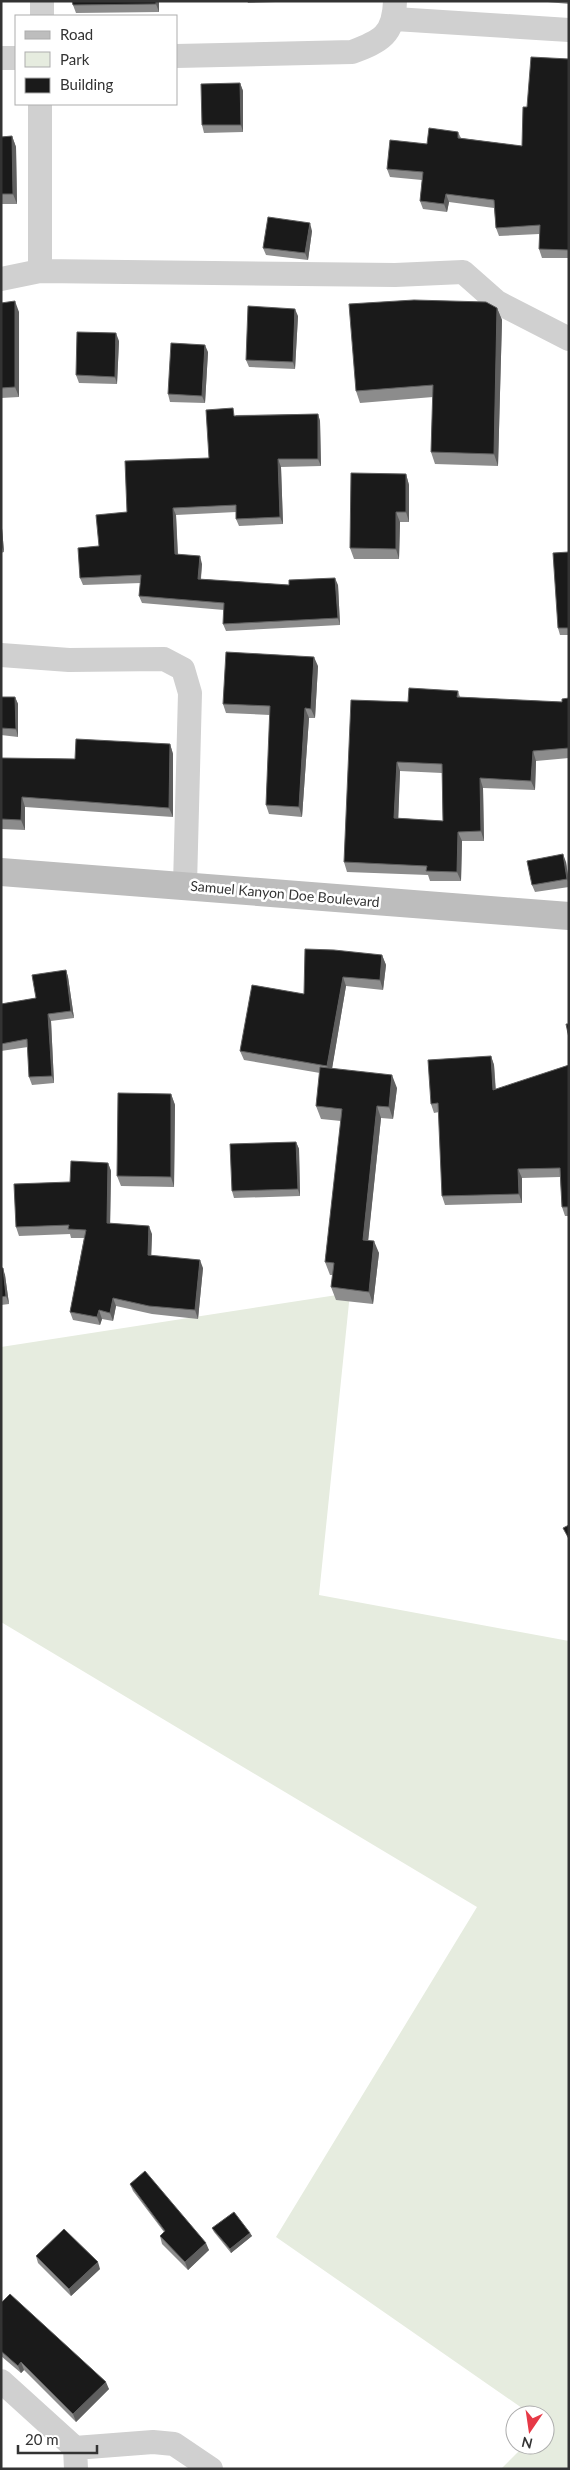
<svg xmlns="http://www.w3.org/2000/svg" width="570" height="2470" font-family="Lato,sans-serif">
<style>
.green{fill:#e6ecdf}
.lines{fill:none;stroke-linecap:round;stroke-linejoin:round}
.street{stroke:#d0d0d0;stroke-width:24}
.secondary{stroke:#bdbdbd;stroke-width:28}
.wall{fill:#8c8c8c;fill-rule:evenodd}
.shaded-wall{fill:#5f5f5f}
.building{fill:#1a1a1a;stroke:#5f5f5f;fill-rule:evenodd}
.labels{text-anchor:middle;stroke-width:5;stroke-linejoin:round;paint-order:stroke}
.street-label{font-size:14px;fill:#333;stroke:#fff}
</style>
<rect width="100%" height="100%" fill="#fff"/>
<path class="green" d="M 350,1293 L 319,1595 L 569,1641 L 569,2469 L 501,2469 L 525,2445 L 545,2445 L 545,2415 L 532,2415 L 276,2237 L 477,1907 L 1,1622 L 1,1347 Z"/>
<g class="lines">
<path class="street" d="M 42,16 L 42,1
M 395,19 L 569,30
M 176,56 L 352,52 C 381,41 394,35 395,1
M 1,58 L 16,58
M 40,104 L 40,271
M 1,279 L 40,271 L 395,275 L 463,272 L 497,302 L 569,339
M 1,655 L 69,660 L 164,659 L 183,669 L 190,693 L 185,885
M 1,2381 L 75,2448 L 76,2469
M 75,2448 L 153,2442 L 174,2444 L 211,2469"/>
<path class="secondary" d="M 1,872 L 569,916"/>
</g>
<path class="wall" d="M 159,1 L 159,12 L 76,13 L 73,5 Z
M 247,1 L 304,1 L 248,3 Z
M 537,1 L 569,1 L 569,4 Z
M 569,59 L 569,258 L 542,258 L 539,249 L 539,234 L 499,236 L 496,228 L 494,208 L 449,202 L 447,212 L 423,209 L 420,201 L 422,180 L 390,177 L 387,169 L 427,144 L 458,132 L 461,138 L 522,146 L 527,107 Z
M 240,83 L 243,91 L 243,132 L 204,133 L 202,125 Z
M 12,136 L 16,147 L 17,204 L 1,204 L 1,137 Z
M 312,231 L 308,260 L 266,255 L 263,248 Z
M 1,303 L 19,312 L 19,397 L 1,398 Z
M 497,308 L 502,320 L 498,466 L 435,464 L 431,452 L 433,397 L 360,403 L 356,391 Z
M 298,316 L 295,369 L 249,367 L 246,360 Z
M 119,341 L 117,384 L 79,383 L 76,375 Z
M 208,352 L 205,403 L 170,402 L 168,394 Z
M 318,414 L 320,421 L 321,466 L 281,467 L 283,524 L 239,526 L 236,519 L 236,512 L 176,515 L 178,554 L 202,564 L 201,579 L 289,585 L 338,585 L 340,625 L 226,631 L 223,624 L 224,610 L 142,603 L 139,596 L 141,583 L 83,585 L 80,578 L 99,546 L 127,512 L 209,458 L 236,415 Z
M 406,474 L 409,485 L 409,522 L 400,522 L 399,559 L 354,559 L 350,548 Z
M 1,516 L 4,552 L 1,553 Z
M 569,552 L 569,635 L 560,635 L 558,628 Z
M 318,666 L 315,718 L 309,718 L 302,817 L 269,814 L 266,805 L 270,715 L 226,713 L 223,704 Z
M 458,691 L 460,697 L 562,702 L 569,698 L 569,758 L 536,761 L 535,790 L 483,788 L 484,841 L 462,841 L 461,881 L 430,881 L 428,875 L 347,872 L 344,862 L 408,702 ZM 400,771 L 442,773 L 443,821 L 398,818 Z
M 1,697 L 15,697 L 18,704 L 18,737 L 1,735 Z
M 170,744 L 173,754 L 173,817 L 25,807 L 25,830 L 1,829 L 1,758 L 75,759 Z
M 566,862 L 569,881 L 569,887 L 535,892 L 532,885 Z
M 382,955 L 386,965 L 383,990 L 346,986 L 332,1068 L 397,1088 L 393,1119 L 381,1118 L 368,1240 L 379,1253 L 373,1304 L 336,1300 L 331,1287 L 333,1275 L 330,1275 L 325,1262 L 341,1121 L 321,1119 L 316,1106 L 320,1073 L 244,1060 L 240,1051 L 304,994 Z
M 66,970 L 68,977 L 74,1018 L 51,1021 L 54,1083 L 32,1085 L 29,1077 L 28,1047 L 1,1051 L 1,1004 L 36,998 Z
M 491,1056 L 494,1065 L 496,1090 L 569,1065 L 569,1216 L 565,1216 L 562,1207 L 560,1177 L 522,1178 L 522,1203 L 445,1205 L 442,1196 L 439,1112 L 434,1113 L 431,1104 Z
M 171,1094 L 175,1105 L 174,1187 L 121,1186 L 117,1176 Z
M 296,1142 L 299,1149 L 300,1196 L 234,1198 L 232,1191 Z
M 108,1163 L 111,1171 L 110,1223 L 152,1234 L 151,1255 L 203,1268 L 198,1319 L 152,1314 L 116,1306 L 113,1321 L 102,1319 L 100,1325 L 73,1320 L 70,1312 L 84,1238 L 71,1238 L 70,1234 L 19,1236 L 16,1227 L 70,1182 Z
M 1,1268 L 5,1275 L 9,1304 L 1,1305 Z
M 130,2184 L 209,2250 L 188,2270 L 162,2244 L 160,2236 L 164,2232 L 133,2191 Z
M 212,2228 L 250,2233 L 252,2236 L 231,2253 L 214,2232 Z
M 36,2256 L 100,2269 L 71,2296 L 38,2263 Z
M 1,2303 L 109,2389 L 76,2422 L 24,2370 L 21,2373 L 1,2356 Z"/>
<path class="shaded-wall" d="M 156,1 L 159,1 L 159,12 L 156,4 Z
M 240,83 L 243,91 L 243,132 L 241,125 Z
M 12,136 L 16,147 L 17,204 L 13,194 Z
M 446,194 L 449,202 L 447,212 L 444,204 Z
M 310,223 L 312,231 L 308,260 L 305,253 Z
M 15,301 L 19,312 L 19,397 L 15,387 Z
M 497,308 L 502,320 L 498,466 L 494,454 Z
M 295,309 L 298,316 L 295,369 L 293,362 Z
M 116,333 L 119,341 L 117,384 L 115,377 Z
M 205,345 L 208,352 L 205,403 L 202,396 Z
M 318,414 L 320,421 L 321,466 L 318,459 Z
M 278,459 L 281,467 L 283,524 L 280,517 Z
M 406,474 L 409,485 L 409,522 L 406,512 Z
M 173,508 L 176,515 L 178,561 L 175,554 Z
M 396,512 L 400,522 L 399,559 L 396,549 Z
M 1,516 L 4,552 L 1,545 Z
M 200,556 L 202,564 L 200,586 L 198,579 Z
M 335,578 L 338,585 L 340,625 L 338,618 Z
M 314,657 L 318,666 L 315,718 L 311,709 Z
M 15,697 L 18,704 L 18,737 L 16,729 Z
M 305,708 L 309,718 L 302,817 L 299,807 Z
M 170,744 L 173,754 L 173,817 L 169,808 Z
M 533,751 L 536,761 L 535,790 L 531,781 Z
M 397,762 L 400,771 L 398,827 L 394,818 Z
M 480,778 L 483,788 L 484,841 L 481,831 Z
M 22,797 L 25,807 L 25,830 L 21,820 Z
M 458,832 L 462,841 L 461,881 L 457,872 Z
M 563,854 L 566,862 L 569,884 L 567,879 Z
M 382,955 L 386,965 L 383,990 L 380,980 Z
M 66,970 L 68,977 L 74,1018 L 71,1011 Z
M 343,977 L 346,986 L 331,1075 L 327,1066 Z
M 48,1014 L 51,1021 L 54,1083 L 52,1076 Z
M 491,1056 L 494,1065 L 496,1099 L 493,1090 Z
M 392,1075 L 397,1088 L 393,1119 L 389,1107 Z
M 171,1094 L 175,1105 L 174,1187 L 171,1177 Z
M 377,1106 L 381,1118 L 367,1252 L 363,1240 Z
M 296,1142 L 299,1149 L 300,1196 L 298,1189 Z
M 108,1163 L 111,1171 L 110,1231 L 107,1223 Z
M 518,1169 L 522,1178 L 522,1203 L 519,1194 Z
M 149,1226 L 152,1234 L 151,1263 L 148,1255 Z
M 374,1241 L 379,1253 L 373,1304 L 369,1292 Z
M 200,1260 L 203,1268 L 198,1319 L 195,1310 Z
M 3,1268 L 5,1275 L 9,1304 L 6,1296 Z
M 113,1298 L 116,1306 L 113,1321 L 110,1313 Z
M 99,1310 L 102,1319 L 100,1325 L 97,1317 Z
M 250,2233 L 252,2236 L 231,2253 L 230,2249 Z
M 206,2243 L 209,2250 L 188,2270 L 185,2262 Z
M 98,2262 L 100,2269 L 71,2296 L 69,2289 Z
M 21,2362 L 24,2370 L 21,2373 L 18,2366 Z
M 106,2382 L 109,2389 L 76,2422 L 73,2414 Z"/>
<path class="building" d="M 72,1 L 156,1 L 156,4 L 73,5 Z
M 531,57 L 569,59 L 569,250 L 539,249 L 540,225 L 496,228 L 494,200 L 446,194 L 444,204 L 420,201 L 423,172 L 387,169 L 390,140 L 427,144 L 429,128 L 458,132 L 458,138 L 522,146 L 523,107 L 527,107 Z
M 240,83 L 241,125 L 202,125 L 201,84 Z
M 12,136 L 13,194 L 1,194 L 1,137 Z
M 268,217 L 310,223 L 305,253 L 263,248 Z
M 414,300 L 486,302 L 497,308 L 494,454 L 431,452 L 433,385 L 356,391 L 349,304 Z
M 15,301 L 15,387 L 1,388 L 1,303 Z
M 248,306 L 295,309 L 293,362 L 246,360 Z
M 77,332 L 116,333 L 115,377 L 76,375 Z
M 171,343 L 205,345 L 202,396 L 168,394 Z
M 233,408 L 234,416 L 318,414 L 318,459 L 278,459 L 280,517 L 236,519 L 236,505 L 173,508 L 175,554 L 200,556 L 198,579 L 289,585 L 289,580 L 335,578 L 338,618 L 223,624 L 224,603 L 139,596 L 141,575 L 80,578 L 78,548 L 99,546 L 96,515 L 127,512 L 125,461 L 209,458 L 206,410 Z
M 351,473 L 406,474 L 406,512 L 396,512 L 396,549 L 350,548 Z
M 569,552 L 569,628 L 558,628 L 553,553 Z
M 226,652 L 314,657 L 311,709 L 305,708 L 299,807 L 266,805 L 270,706 L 223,704 Z
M 409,688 L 458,691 L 457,697 L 562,702 L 562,699 L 569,698 L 569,748 L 533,751 L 531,781 L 480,778 L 481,831 L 458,832 L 457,872 L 426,871 L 427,866 L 344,862 L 351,700 L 408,702 ZM 397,762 L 442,764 L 443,821 L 394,818 Z
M 1,697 L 15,697 L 16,729 L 1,728 Z
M 76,739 L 170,744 L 169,808 L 22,797 L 21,820 L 1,819 L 1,758 L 75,759 Z
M 563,854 L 567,879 L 532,885 L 527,861 Z
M 305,949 L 334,950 L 382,955 L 380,980 L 343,977 L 327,1066 L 240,1051 L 252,985 L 304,994 Z
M 66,970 L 71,1011 L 48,1014 L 52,1076 L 29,1077 L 27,1039 L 1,1044 L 1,1004 L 36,998 L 32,975 Z
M 566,1024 L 569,1024 L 569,1038 Z
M 491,1056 L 493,1090 L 569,1065 L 569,1207 L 562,1207 L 560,1168 L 518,1169 L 519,1194 L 442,1196 L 438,1103 L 431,1104 L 428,1060 Z
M 320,1067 L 392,1075 L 389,1107 L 377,1106 L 363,1240 L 374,1241 L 369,1292 L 331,1287 L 334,1263 L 325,1262 L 342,1109 L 316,1106 Z
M 118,1093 L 171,1094 L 171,1177 L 117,1176 Z
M 296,1142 L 298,1189 L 232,1191 L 230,1144 Z
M 71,1161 L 108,1163 L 107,1223 L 149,1226 L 148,1255 L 200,1260 L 195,1310 L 149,1306 L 113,1298 L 110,1313 L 99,1310 L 97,1317 L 70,1312 L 86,1230 L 68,1229 L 69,1225 L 16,1227 L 14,1184 L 70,1182 Z
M 1,1268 L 3,1268 L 6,1296 L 1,1297 Z
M 569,1525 L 569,1539 L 563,1528 Z
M 145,2171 L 206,2243 L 185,2262 L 160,2236 L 165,2231 L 130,2184 Z
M 234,2212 L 250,2233 L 230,2249 L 212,2228 Z
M 64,2229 L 98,2262 L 69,2289 L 36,2256 Z
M 10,2294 L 106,2382 L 73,2414 L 21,2362 L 18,2366 L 1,2351 L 1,2303 Z"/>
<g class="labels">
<g class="street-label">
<text transform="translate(285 894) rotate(5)" y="5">Samuel Kanyon Doe Boulevard</text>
</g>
</g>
<rect width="570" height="2470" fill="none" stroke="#333333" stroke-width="5"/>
<rect x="15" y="15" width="162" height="90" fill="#ffffff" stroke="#adadad"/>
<rect x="25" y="31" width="25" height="8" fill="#bdbdbd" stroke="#adadad"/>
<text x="60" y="40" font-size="15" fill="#333333">Road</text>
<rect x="25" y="52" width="25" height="15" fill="#e6ecdf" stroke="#adadad"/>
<text x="60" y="65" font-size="15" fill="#333333">Park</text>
<rect x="25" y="78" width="25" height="15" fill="#1a1a1a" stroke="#adadad"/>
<text x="60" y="90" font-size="15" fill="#333333">Building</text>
<g transform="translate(530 2430) rotate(193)"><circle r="24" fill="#ffffff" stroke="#adadad"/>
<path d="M0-4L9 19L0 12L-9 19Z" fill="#e63946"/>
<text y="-8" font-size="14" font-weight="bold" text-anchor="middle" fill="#333333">N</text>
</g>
<path d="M18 2445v8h79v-8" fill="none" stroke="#333333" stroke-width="2.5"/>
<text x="25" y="2445" font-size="15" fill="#333333" stroke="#ffffff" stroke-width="4" paint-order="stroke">20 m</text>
</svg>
